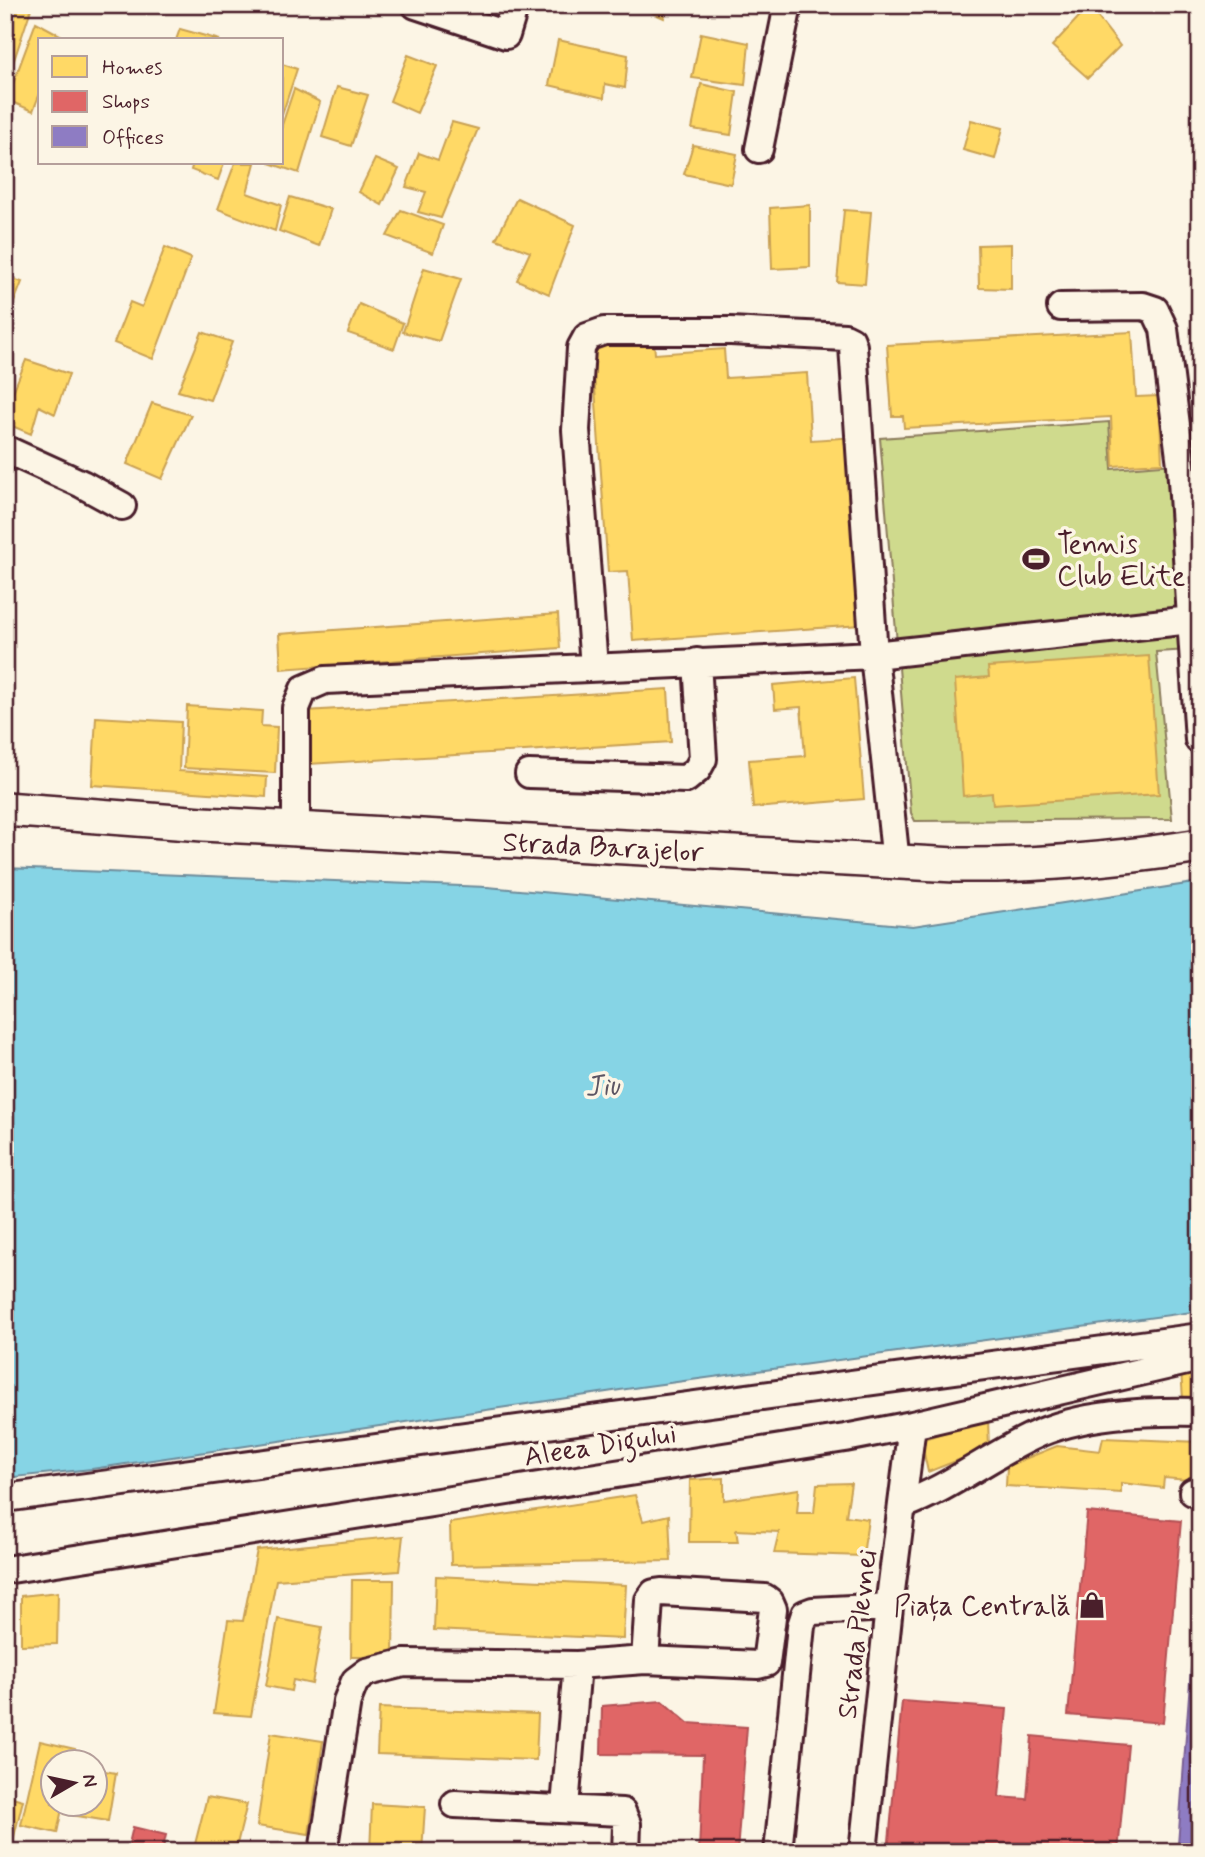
<svg xmlns="http://www.w3.org/2000/svg" width="1205" height="1857" font-family="Mynerve,sans-serif">
<style>
.green{fill:#cfda8d;stroke:#8c7c5c;stroke-width:2}
.water{fill:#86d4e5;stroke:#6e8c9b;stroke-width:2}
.homes{fill:#ffd966;stroke:#c9a154;stroke-width:2}
.shops{fill:#e06666;stroke:#b35154;stroke-width:2}
.offices{fill:#8e7cc3;stroke:#7a6095;stroke-width:2}
.lines{fill:none;stroke-linecap:round;stroke-linejoin:round}
.minor-casing{stroke:#4a1f2b;stroke-width:32}
.major-casing{stroke:#4a1f2b;stroke-width:38}
.minor{stroke:#fcf5e5;stroke-width:26}
.major{stroke:#fcf5e5;stroke-width:33}
.labels{text-anchor:middle;stroke-width:7;stroke-linejoin:round;paint-order:stroke}
.poi-label{font-size:28px;fill:#4a1f2b;stroke:#fcf5e5;text-anchor:start}
.street-label{font-size:28px;fill:#4a1f2b;stroke:#fcf5e5}
.water-label{font-size:30px;font-style:italic;fill:#5c5563;stroke:#fcf5e5}
</style>
<rect width="100%" height="100%" fill="#fcf5e5"/>
<filter id="ink" filterUnits="userSpaceOnUse"><feTurbulence type="fractalNoise" baseFrequency=".0143" numOctaves="2"/><feDisplacementMap in="SourceGraphic" scale="14" xChannelSelector="R" yChannelSelector="G"/><feConvolveMatrix kernelMatrix="1 2 1 2 8 2 1 2 1" color-interpolation-filters="sRGB"/></filter>
<g filter="url(#ink)">
<path class="green" d="M 1109,422 L 1112,469 L 1174,464 L 1190,650 L 1156,652 L 1172,819 L 915,821 L 911,813 L 880,438 Z"/>
<path class="water" d="M 5,868 L 487,887 L 913,926 L 1200,882 L 1200,1311 L 640,1387 L 92,1469 L 5,1478 Z"/>
<path class="homes" d="M 5,5 L 18,5 L 31,9 L 9,75 L 5,74 Z
M 635,5 L 668,5 L 664,18 Z
M 1089,6 L 1120,46 L 1088,78 L 1052,46 Z
M 36,22 L 62,36 L 60,40 L 40,40 L 40,93 L 33,111 L 7,100 Z
M 180,29 L 220,40 L 176,40 Z
M 701,33 L 749,43 L 745,85 L 692,78 Z
M 558,40 L 628,55 L 625,88 L 605,84 L 604,98 L 549,85 Z
M 408,55 L 437,66 L 417,113 L 390,101 Z
M 282,64 L 297,69 L 282,115 Z
M 701,84 L 737,92 L 731,135 L 692,129 Z
M 337,87 L 368,95 L 351,146 L 322,137 Z
M 294,89 L 320,102 L 299,173 L 269,163 L 282,163 L 282,125 Z
M 971,120 L 1003,128 L 995,159 L 963,150 Z
M 452,122 L 478,129 L 441,218 L 418,212 L 426,192 L 406,187 L 419,153 L 438,160 Z
M 693,145 L 737,154 L 731,184 L 684,174 Z
M 375,159 L 399,169 L 382,205 L 359,192 Z
M 193,163 L 224,163 L 218,180 L 191,170 Z
M 235,163 L 255,163 L 247,193 L 281,205 L 275,231 L 218,209 Z
M 290,197 L 331,209 L 319,246 L 279,231 Z
M 517,198 L 575,225 L 549,294 L 517,280 L 530,252 L 496,239 Z
M 810,205 L 810,267 L 772,269 L 770,208 Z
M 401,210 L 443,225 L 433,253 L 387,236 Z
M 844,210 L 871,212 L 865,284 L 837,282 Z
M 1011,244 L 1011,289 L 979,288 L 978,245 Z
M 165,247 L 191,258 L 153,359 L 114,343 L 130,302 L 142,307 Z
M 424,268 L 461,279 L 439,341 L 403,332 Z
M 5,276 L 22,282 L 5,325 Z
M 359,304 L 403,323 L 394,349 L 348,333 Z
M 202,332 L 232,342 L 210,400 L 178,391 Z
M 1132,332 L 1136,397 L 1159,396 L 1162,463 L 1113,466 L 1111,417 L 904,428 L 903,416 L 892,416 L 887,345 Z
M 654,342 L 655,354 L 724,349 L 726,378 L 807,373 L 811,440 L 857,437 L 861,625 L 633,641 L 628,571 L 608,572 L 592,346 Z
M 26,360 L 69,374 L 55,414 L 39,406 L 31,434 L 5,423 L 5,412 Z
M 152,403 L 191,415 L 162,479 L 127,464 Z
M 558,614 L 560,648 L 281,669 L 279,634 Z
M 1149,656 L 1159,794 L 993,805 L 992,793 L 963,796 L 955,680 L 989,677 L 988,667 Z
M 854,678 L 864,799 L 753,808 L 749,760 L 805,756 L 801,707 L 775,709 L 773,685 Z
M 668,689 L 671,742 L 309,764 L 306,711 Z
M 187,706 L 262,711 L 261,726 L 277,727 L 275,773 L 184,768 Z
M 96,717 L 181,722 L 179,771 L 267,777 L 266,797 L 92,785 Z
M 1200,1370 L 1200,1398 L 1183,1399 L 1181,1371 Z
M 988,1418 L 989,1448 L 928,1472 L 921,1440 Z
M 1103,1438 L 1200,1442 L 1200,1481 L 1164,1478 L 1163,1488 L 1121,1483 L 1121,1493 L 1006,1486 L 1007,1466 L 1057,1446 L 1100,1451 Z
M 724,1478 L 724,1500 L 799,1489 L 797,1513 L 814,1513 L 817,1484 L 851,1483 L 846,1516 L 868,1519 L 863,1556 L 774,1553 L 779,1532 L 736,1530 L 738,1542 L 689,1542 L 690,1480 Z
M 635,1495 L 643,1521 L 669,1515 L 671,1561 L 451,1565 L 450,1523 Z
M 403,1536 L 399,1571 L 276,1580 L 251,1716 L 214,1713 L 228,1620 L 243,1621 L 257,1550 Z
M 436,1576 L 626,1585 L 623,1639 L 434,1630 Z
M 352,1580 L 394,1580 L 393,1657 L 351,1657 Z
M 58,1592 L 57,1644 L 21,1645 L 21,1596 Z
M 278,1619 L 322,1627 L 312,1684 L 293,1680 L 291,1691 L 266,1686 Z
M 379,1708 L 538,1714 L 536,1760 L 377,1754 Z
M 271,1733 L 323,1741 L 309,1834 L 257,1826 Z
M 40,1741 L 75,1749 L 72,1762 L 52,1762 L 52,1804 L 63,1804 L 57,1833 L 21,1825 Z
M 94,1769 L 116,1773 L 108,1821 L 65,1814 L 67,1804 L 94,1804 Z
M 5,1795 L 23,1800 L 12,1845 L 5,1844 Z
M 207,1797 L 247,1804 L 235,1852 L 193,1852 Z
M 372,1804 L 425,1807 L 422,1852 L 370,1852 Z"/>
<path class="shops" d="M 1087,1512 L 1181,1521 L 1163,1723 L 1068,1715 Z
M 1200,1540 L 1200,1628 L 1195,1627 Z
M 662,1701 L 688,1723 L 747,1727 L 737,1852 L 699,1852 L 703,1755 L 601,1754 L 602,1706 Z
M 902,1701 L 1007,1709 L 999,1797 L 1027,1799 L 1032,1736 L 1128,1745 L 1118,1852 L 888,1852 Z
M 133,1827 L 166,1835 L 162,1852 L 127,1852 Z"/>
<path class="offices" d="M 1192,1654 L 1200,1654 L 1200,1846 L 1178,1845 Z"/>
<g class="lines">
<defs>
<path id="minor" d="M 416,5 L 506,35 L 515,5
M 759,149 L 788,5
M 1061,307 L 1143,306 L 1155,310 L 1164,329 L 1181,465 L 1199,740
M 5,449 L 82,484 L 122,506
M 594,667 L 576,430 L 581,348 L 587,337 L 604,331 L 731,331 L 845,337 L 851,340 L 853,346 L 874,655 L 896,863
M 529,774 L 686,779 L 697,770 L 703,759 L 697,662
M 296,829 L 296,708 L 304,689 L 325,680 L 874,655 L 1200,619
M 1193,1492 L 1200,1492
M 5,1498 L 1200,1337
M 903,1505 C 949,1488 987,1458 1031,1437 C 1080,1413 1145,1411 1200,1412
M 5,1570 L 845,1438 L 912,1425 L 1200,1358
M 661,1592 L 765,1598 L 770,1602 L 773,1609 L 766,1663 L 758,1665 L 645,1660 L 649,1600 L 654,1593 Z
M 455,1804 L 622,1812 L 627,1824 L 626,1852
M 565,1807 L 577,1665
M 323,1852 L 347,1701 L 355,1681 L 367,1672 L 404,1663 L 577,1665 L 645,1660
M 778,1852 L 801,1626 L 805,1614 L 813,1611 L 889,1607
M 863,1852 L 889,1607 L 912,1425"/>
<path id="major" d="M 5,809 L 203,824 L 955,865 C 1038,866 1118,859 1200,846"/>
</defs>
<use href="#minor" class="minor-casing"/>
<use href="#major" class="major-casing"/>
<use href="#minor" class="minor"/>
<use href="#major" class="major"/>
</g>
</g>
<defs>
<symbol id="stadium-bare" viewBox="-9 -9 18 18"><path d="M0-5a6.5 5 0 1 0 0 10a6.5 5 0 1 0 0-10ZM-3.5-1.8h7v3.6h-7Z" fill="#4a1f2b" stroke="#fcf5e5" stroke-width="2.5" paint-order="stroke"/></symbol>
<symbol id="shop-bare" viewBox="-9 -9 18 18"><path d="M-5-2.5h2.3a2.7 3.5 0 0 1 5.4 0H5L5.5 6h-11ZM-1.5-2.5h3a1.5 2.3 0 0 0-3 0Z" fill="#4a1f2b" stroke="#fcf5e5" stroke-width="2.5" paint-order="stroke"/></symbol>
</defs>
<g fill-rule="evenodd">
<use href="#stadium-bare" x="1017" y="540" width="38" height="38"/>
<use href="#shop-bare" x="1073" y="1586" width="38" height="38"/>
</g>
<g class="labels">
<g class="poi-label">
<text x="1057" y="553">Tennis<tspan x="1057" dy="32">Club Elite</tspan></text>
<text x="1071" y="1615" text-anchor="end">Piața Centrală</text>
</g>
<g class="street-label">
<text transform="translate(603 846) rotate(3)" y="10">Strada Barajelor</text>
<text transform="translate(600 1444) rotate(-9)" y="10">Aleea Digului</text>
<text transform="translate(856 1634) rotate(-83)" y="10">Strada Plevnei</text>
</g>
<g class="water-label">
<text transform="translate(602 1085) rotate(-4)" y="10">Jiu</text>
</g>
</g>
<rect width="1205" height="1857" fill="none" stroke="#fcf5e5" stroke-width="28"/>
<rect x="14" y="14" width="1177" height="1829" fill="none" stroke="#4a1f2b" stroke-width="2.5" filter="url(#ink)"/>
<rect x="38" y="38" width="245" height="126" fill="#fcf5e5" stroke="#b59f9b" stroke-width="2"/>
<rect x="52" y="56" width="35" height="21" fill="#ffd966" stroke="#b59f9b" stroke-width="2"/>
<text x="102" y="74" font-size="21" fill="#4a1f2b">Homes</text>
<rect x="52" y="91" width="35" height="21" fill="#e06666" stroke="#b59f9b" stroke-width="2"/>
<text x="102" y="108" font-size="21" fill="#4a1f2b">Shops</text>
<rect x="52" y="126" width="35" height="21" fill="#8e7cc3" stroke="#b59f9b" stroke-width="2"/>
<text x="102" y="144" font-size="21" fill="#4a1f2b">Offices</text>
<g transform="translate(74 1783) rotate(81)"><circle r="33" fill="#fcf5e5" stroke="#b59f9b" stroke-width="2"/>
<path d="M0-5L12 26L0 18L-12 26Z" fill="#4a1f2b"/>
<text y="-10" font-size="19" font-weight="bold" text-anchor="middle" fill="#4a1f2b">N</text>
</g>
</svg>
